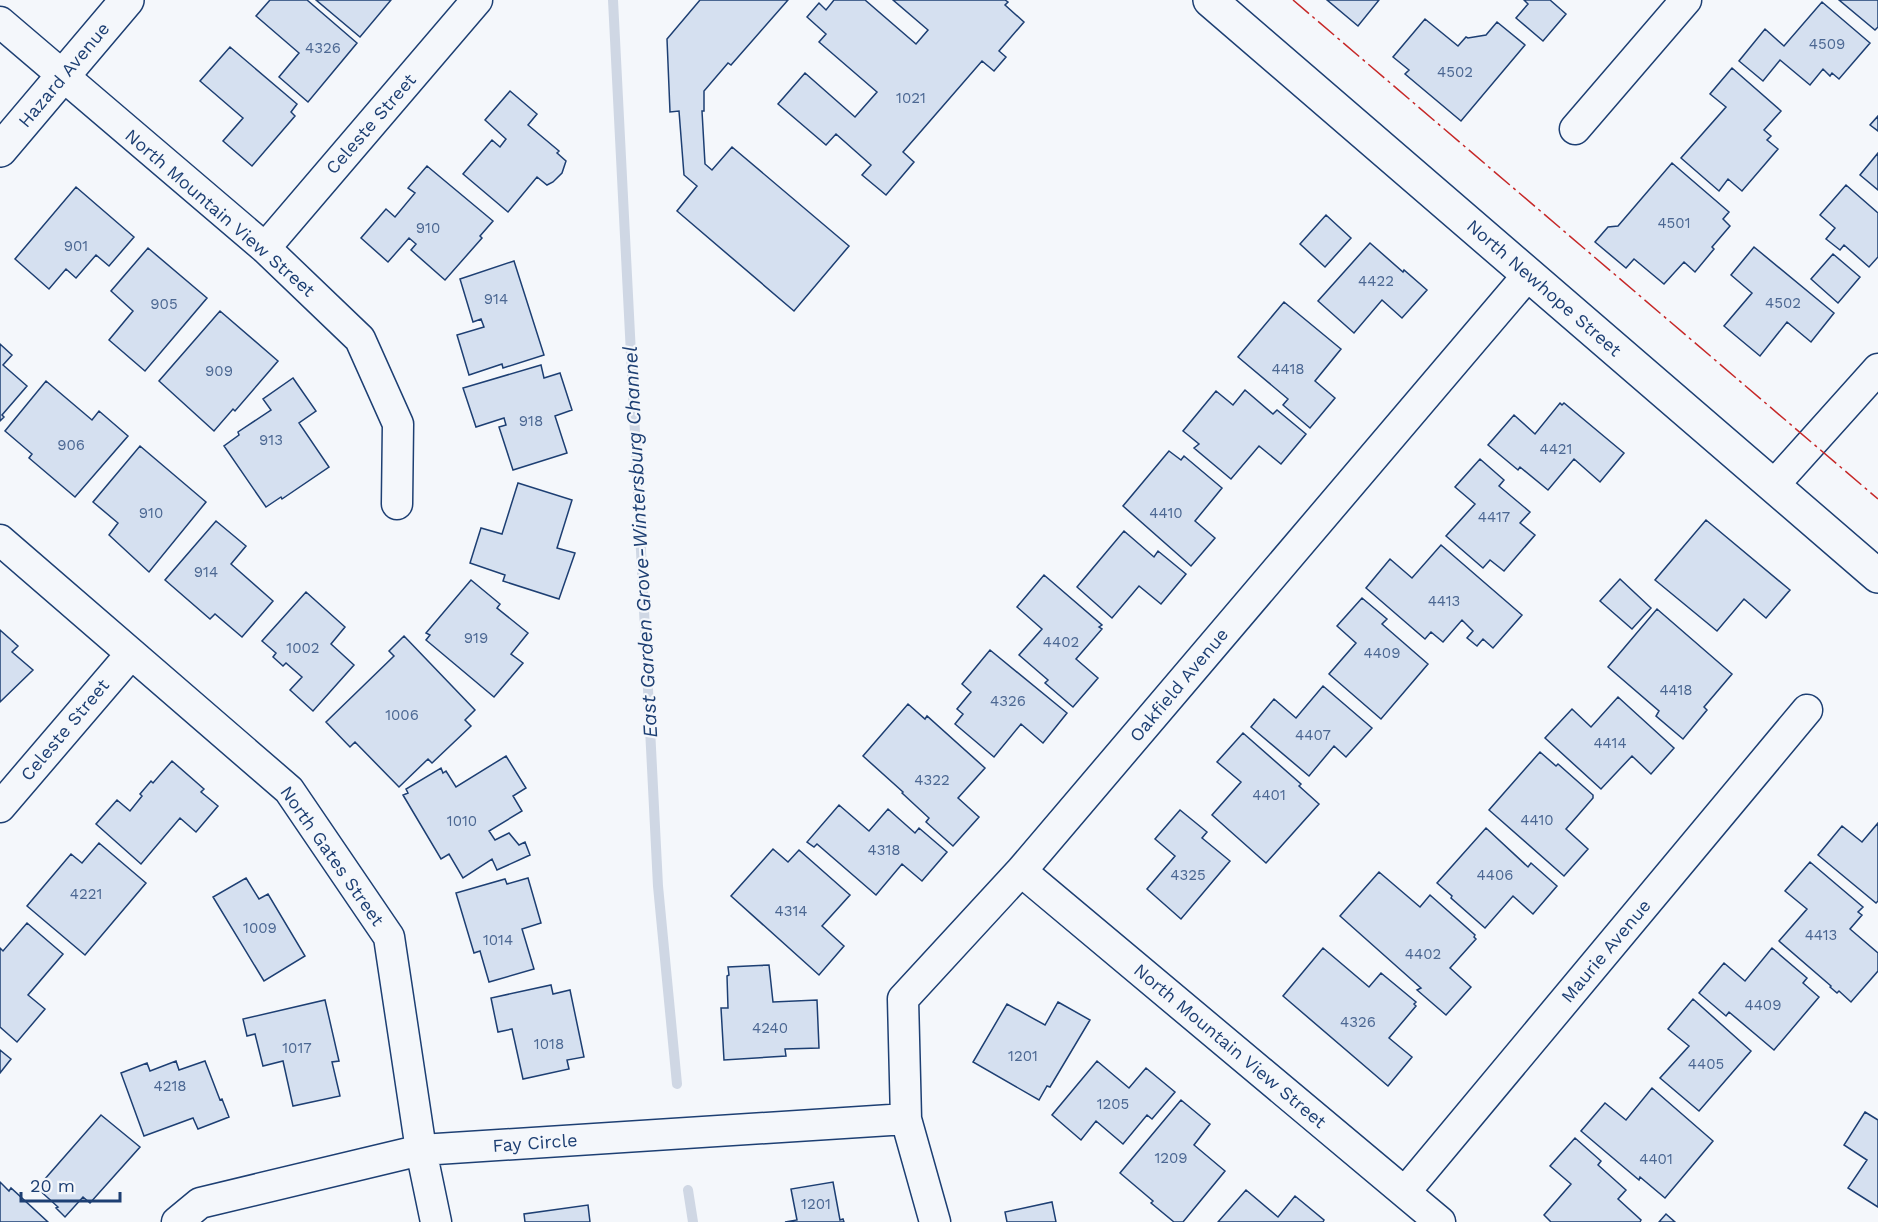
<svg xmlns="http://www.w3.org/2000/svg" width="1878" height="1222" font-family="'Work Sans',sans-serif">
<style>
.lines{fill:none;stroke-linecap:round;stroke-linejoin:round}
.stream{stroke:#cfd7e4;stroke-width:10}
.building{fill:#d5e0f0;stroke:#1d3f73;stroke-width:1.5}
.minor-casing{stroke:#1d3f73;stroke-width:33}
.tertiary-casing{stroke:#1d3f73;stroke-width:36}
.minor{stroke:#f4f7fb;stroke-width:30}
.tertiary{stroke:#f4f7fb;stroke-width:33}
.power{stroke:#c62828;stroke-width:1.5;stroke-dasharray:21 4.5 3 4.5;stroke-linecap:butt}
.labels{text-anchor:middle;stroke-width:4.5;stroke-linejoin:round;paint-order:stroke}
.number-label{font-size:15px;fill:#4b6792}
.street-label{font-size:18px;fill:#1d3f73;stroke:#f4f7fb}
.water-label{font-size:20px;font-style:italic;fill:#1d3f73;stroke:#f4f7fb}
</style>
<rect width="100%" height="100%" fill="#f4f7fb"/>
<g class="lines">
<path class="stream" d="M 613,0 L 658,886 L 677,1084
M 688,1190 L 693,1222"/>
</g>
<path class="building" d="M 270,0 L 307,0 L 357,43 L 308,102 L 279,77 L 299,53 L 256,16 Z
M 316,0 L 391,0 L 360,37 Z
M 700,0 L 788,0 L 731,65 L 728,63 L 704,91 L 704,111 L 702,111 L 705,164 L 712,170 L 732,147 L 849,246 L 794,311 L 677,211 L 697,186 L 684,175 L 679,111 L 670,112 L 667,39 Z
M 834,0 L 865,0 L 916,44 L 928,30 L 893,0 L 1005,0 L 1008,2 L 1005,5 L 1024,22 L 999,51 L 1006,57 L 994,71 L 982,61 L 903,152 L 914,162 L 886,195 L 862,175 L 871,165 L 836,134 L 826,145 L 778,104 L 805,73 L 855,117 L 877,92 L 819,42 L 826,34 L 807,17 L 819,3 L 826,10 Z
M 1327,0 L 1379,0 L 1358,26 Z
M 1524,0 L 1550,0 L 1566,14 L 1543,41 L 1516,18 L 1528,4 Z
M 1839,0 L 1878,0 L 1878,27 L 1875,30 Z
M 1822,2 L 1870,43 L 1839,79 L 1832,73 L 1830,76 L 1823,69 L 1810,85 L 1780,60 L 1763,81 L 1739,61 L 1765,29 L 1784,46 Z
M 1425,19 L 1458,46 L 1466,37 L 1468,38 L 1486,35 L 1497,22 L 1525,45 L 1461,121 L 1405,74 L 1409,70 L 1393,57 Z
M 230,47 L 297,104 L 291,112 L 295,116 L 252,166 L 223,141 L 243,118 L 200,81 Z
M 1732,68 L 1781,111 L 1764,130 L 1771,136 L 1767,140 L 1778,149 L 1742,191 L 1728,179 L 1719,191 L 1681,158 L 1726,107 L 1710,94 Z
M 510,91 L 537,114 L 528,125 L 559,151 L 557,153 L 566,161 L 562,173 L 553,182 L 547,185 L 537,177 L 508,212 L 463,174 L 492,140 L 500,147 L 506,139 L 485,120 Z
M 1878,116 L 1878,131 L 1870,125 Z
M 1878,153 L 1878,190 L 1860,175 Z
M 1672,163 L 1729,212 L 1723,219 L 1730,226 L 1712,247 L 1714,249 L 1695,272 L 1684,262 L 1664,284 L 1634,259 L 1626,268 L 1595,242 L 1608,227 L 1618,226 Z
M 427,166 L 493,221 L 480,236 L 482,238 L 445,280 L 411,250 L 416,244 L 409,238 L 388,262 L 361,238 L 386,209 L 395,217 L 415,193 L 408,188 Z
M 1846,185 L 1878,213 L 1878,257 L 1869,267 L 1844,245 L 1840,250 L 1826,239 L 1835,228 L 1820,215 Z
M 76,187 L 134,237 L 109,266 L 96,255 L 76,278 L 66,269 L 49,289 L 15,259 Z
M 1326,215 L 1351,238 L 1325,267 L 1300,244 Z
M 1370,243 L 1403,272 L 1404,270 L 1427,290 L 1402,318 L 1382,300 L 1354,333 L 1318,301 Z
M 1754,247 L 1834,313 L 1811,342 L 1787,322 L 1760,356 L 1724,326 L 1752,293 L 1731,275 Z
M 148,248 L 207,298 L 145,371 L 109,340 L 133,311 L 111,291 Z
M 1833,254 L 1860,277 L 1838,303 L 1811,279 Z
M 514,261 L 544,355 L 503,368 L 502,364 L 469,375 L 457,335 L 484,327 L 481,319 L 473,322 L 460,279 Z
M 1284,302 L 1341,349 L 1315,381 L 1335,398 L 1310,428 L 1283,405 L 1288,399 L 1238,357 Z
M 220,311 L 278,361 L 235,411 L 233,409 L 214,431 L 159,381 Z
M 0,344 L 12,355 L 3,365 L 27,386 L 2,415 L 4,417 L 0,421 Z
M 541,365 L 544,378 L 560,373 L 572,410 L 555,416 L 567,453 L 513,470 L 499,427 L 506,425 L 504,418 L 476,427 L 463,388 Z
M 293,378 L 316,411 L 299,423 L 329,467 L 282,499 L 281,497 L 266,507 L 224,446 L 239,435 L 238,432 L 271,410 L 263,399 Z
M 46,381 L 92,420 L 99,411 L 128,436 L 75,497 L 29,458 L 32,454 L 5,431 Z
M 1245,390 L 1273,414 L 1277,410 L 1306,434 L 1281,464 L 1259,446 L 1231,479 L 1194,448 L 1199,444 L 1183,431 L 1216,391 L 1233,405 Z
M 1560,403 L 1562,405 L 1564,403 L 1624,453 L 1600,482 L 1574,459 L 1548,490 L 1520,467 L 1518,470 L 1488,445 L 1514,415 L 1535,434 Z
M 140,446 L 206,502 L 149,572 L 109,535 L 118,523 L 93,502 Z
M 1169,451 L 1181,460 L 1184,456 L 1222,488 L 1195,521 L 1215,538 L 1191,566 L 1123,506 Z
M 1480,459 L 1504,480 L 1499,486 L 1530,512 L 1520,523 L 1535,535 L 1504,571 L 1490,560 L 1483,568 L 1446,536 L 1475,504 L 1455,487 Z
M 518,483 L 572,500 L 557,548 L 575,553 L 559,599 L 503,581 L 505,575 L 470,563 L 481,528 L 502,534 Z
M 1706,520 L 1790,590 L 1766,618 L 1744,599 L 1717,631 L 1655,580 Z
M 216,521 L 246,546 L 231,564 L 273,601 L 242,637 L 215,614 L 210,619 L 165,580 Z
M 1124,531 L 1154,557 L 1158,551 L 1186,574 L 1161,604 L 1139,586 L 1112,618 L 1077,587 Z
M 1441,545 L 1522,615 L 1493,648 L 1483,639 L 1477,646 L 1467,638 L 1473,631 L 1462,620 L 1443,642 L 1431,632 L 1425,639 L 1366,588 L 1390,559 L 1412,578 Z
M 1044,575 L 1102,625 L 1099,627 L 1102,629 L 1076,659 L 1098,678 L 1073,707 L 1045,683 L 1048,680 L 1019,655 L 1042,629 L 1017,607 Z
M 1620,579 L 1651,608 L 1632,629 L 1600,601 Z
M 471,580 L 500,604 L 497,608 L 528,633 L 511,654 L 523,663 L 494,697 L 426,640 L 430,635 L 426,633 Z
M 306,592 L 345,627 L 331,644 L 354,665 L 313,711 L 290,690 L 302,677 L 286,663 L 283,666 L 273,657 L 276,653 L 262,641 Z
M 1362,598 L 1387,619 L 1382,624 L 1428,664 L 1381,719 L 1329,674 L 1356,643 L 1337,626 Z
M 1657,609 L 1732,674 L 1704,707 L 1707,710 L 1683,739 L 1656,716 L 1659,711 L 1608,667 Z
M 0,630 L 18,646 L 12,652 L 33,670 L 0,702 Z
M 404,636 L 475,710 L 465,720 L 471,726 L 432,763 L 428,759 L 399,787 L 355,742 L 350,747 L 326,722 L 394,656 L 389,651 Z
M 990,650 L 1067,713 L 1043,743 L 1021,724 L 994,757 L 955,724 L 963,714 L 957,709 L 971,692 L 962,684 Z
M 1323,686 L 1372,728 L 1346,757 L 1334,746 L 1309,776 L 1251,727 L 1274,699 L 1296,718 Z
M 1618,697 L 1674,748 L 1651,774 L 1632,756 L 1601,789 L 1545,738 L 1572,709 L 1591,727 Z
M 908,704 L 925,719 L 927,716 L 985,768 L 958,798 L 979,817 L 953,846 L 926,822 L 929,818 L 902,793 L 903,792 L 863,756 Z
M 1243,733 L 1301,784 L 1299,786 L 1319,804 L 1266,863 L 1212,815 L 1241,782 L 1217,762 Z
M 1540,752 L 1556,766 L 1558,764 L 1593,795 L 1593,798 L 1566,829 L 1588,849 L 1564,876 L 1489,810 Z
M 506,756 L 526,788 L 513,796 L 522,811 L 489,831 L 495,840 L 509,833 L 519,845 L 525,842 L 530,855 L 497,870 L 492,859 L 463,878 L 449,854 L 441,859 L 403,795 L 408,793 L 406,789 L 441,768 L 443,773 L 446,771 L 456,787 Z
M 172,761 L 204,789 L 201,792 L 218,806 L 196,832 L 180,818 L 141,864 L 96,824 L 117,800 L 130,811 L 142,796 L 140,794 L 151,781 L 153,783 Z
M 839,805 L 869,831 L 888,809 L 915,833 L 919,828 L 947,852 L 922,881 L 902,864 L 876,895 L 817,844 L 814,847 L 807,842 Z
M 1180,810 L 1207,832 L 1202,838 L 1230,861 L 1181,919 L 1147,889 L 1175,856 L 1155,839 Z
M 1878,823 L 1878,901 L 1876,903 L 1818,855 L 1842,826 L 1862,842 Z
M 1486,828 L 1528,867 L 1531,863 L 1557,886 L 1533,914 L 1513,896 L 1485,928 L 1451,898 L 1452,896 L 1437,883 Z
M 99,843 L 146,883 L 85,955 L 27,906 L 71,854 L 82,863 Z
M 773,849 L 788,862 L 799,850 L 850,895 L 822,926 L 844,946 L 819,975 L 731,896 Z
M 1810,862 L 1863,907 L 1858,912 L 1862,915 L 1850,929 L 1878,953 L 1878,971 L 1851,1002 L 1839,991 L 1837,993 L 1830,987 L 1831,986 L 1779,941 L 1807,909 L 1785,891 Z
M 1379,872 L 1420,907 L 1430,895 L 1475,935 L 1474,937 L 1476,939 L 1450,968 L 1471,987 L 1446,1015 L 1417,990 L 1421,988 L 1340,916 Z
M 246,878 L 259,899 L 268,894 L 305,956 L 264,981 L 213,897 Z
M 528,878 L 541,923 L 522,929 L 534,969 L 489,982 L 480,951 L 474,953 L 456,893 L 505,879 L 507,884 Z
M 27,923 L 63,954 L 28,995 L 45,1009 L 17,1042 L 0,1027 L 0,948 L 3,951 Z
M 1323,948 L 1369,987 L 1381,973 L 1416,1002 L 1414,1004 L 1416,1006 L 1389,1038 L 1412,1057 L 1388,1086 L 1283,996 Z
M 1772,948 L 1807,978 L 1803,983 L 1819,997 L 1774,1050 L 1729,1012 L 1726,1016 L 1699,993 L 1724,963 L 1745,981 Z
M 769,965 L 773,1002 L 817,1000 L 819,1048 L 785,1049 L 786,1056 L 724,1060 L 721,1008 L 728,1008 L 727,976 L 729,975 L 728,967 Z
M 551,985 L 553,994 L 570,990 L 584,1057 L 567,1060 L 569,1069 L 523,1079 L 512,1029 L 498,1032 L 491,998 Z
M 1693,999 L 1751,1051 L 1699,1111 L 1660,1078 L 1689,1046 L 1668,1029 Z
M 325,1000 L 339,1061 L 332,1062 L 340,1096 L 293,1106 L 283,1061 L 263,1066 L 255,1034 L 247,1036 L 243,1019 Z
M 1058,1002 L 1090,1020 L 1050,1087 L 1047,1086 L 1039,1100 L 973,1062 L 1007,1004 L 1045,1025 Z
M 0,1050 L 11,1059 L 0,1073 Z
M 176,1061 L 179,1070 L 205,1061 L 220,1100 L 222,1099 L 229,1117 L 198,1129 L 193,1118 L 144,1136 L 121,1073 L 147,1063 L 150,1071 Z
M 1097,1061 L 1129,1088 L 1146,1068 L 1175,1092 L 1152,1119 L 1147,1115 L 1123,1144 L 1096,1121 L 1081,1140 L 1052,1115 Z
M 1652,1088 L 1713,1141 L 1665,1198 L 1640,1177 L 1639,1180 L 1581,1131 L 1605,1103 L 1626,1120 Z
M 1181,1100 L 1210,1124 L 1194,1145 L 1225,1171 L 1183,1222 L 1174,1222 L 1151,1203 L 1153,1201 L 1120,1173 Z
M 1865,1112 L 1878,1120 L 1878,1207 L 1848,1188 L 1867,1160 L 1844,1145 Z
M 101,1115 L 140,1147 L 90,1203 L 83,1197 L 65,1217 L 56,1208 L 58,1207 L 37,1188 Z
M 1575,1138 L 1601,1161 L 1598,1165 L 1626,1190 L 1618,1199 L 1641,1220 L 1640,1222 L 1551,1222 L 1544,1215 L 1571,1184 L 1550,1166 Z
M 0,1182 L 9,1191 L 11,1188 L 48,1222 L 0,1222 Z
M 833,1182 L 840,1220 L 843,1219 L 844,1222 L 785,1222 L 797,1220 L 791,1189 Z
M 1246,1190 L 1278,1217 L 1295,1196 L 1324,1220 L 1323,1222 L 1218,1222 Z
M 1052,1202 L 1056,1222 L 1007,1222 L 1005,1212 Z
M 588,1205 L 590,1222 L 525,1222 L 524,1214 Z
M 1666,1214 L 1675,1222 L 1659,1222 Z"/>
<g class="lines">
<defs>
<path id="minor" d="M 0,22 L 265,248 L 360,339 L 398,424 L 397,504
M 1575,129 L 1686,0
M 265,248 L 477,0
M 1773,486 L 1878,369
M 0,540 L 289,790 L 389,937 L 421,1150 L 436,1222
M 0,807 L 131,654
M 1021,871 L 1440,1222
M 1405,1192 L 1807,710
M 177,1222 L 200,1203 L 421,1150 L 906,1119
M 935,1222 L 906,1119 L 903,999 L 1021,871 L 1528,275"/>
<path id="tertiary" d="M 1210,0 L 1878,576
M 0,150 L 127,0"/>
</defs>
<use href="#minor" class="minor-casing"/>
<use href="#tertiary" class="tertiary-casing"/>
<use href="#minor" class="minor"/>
<use href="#tertiary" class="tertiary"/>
<path class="power" d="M 1293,0 L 1878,499"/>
</g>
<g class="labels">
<g class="number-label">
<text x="1827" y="49">4509</text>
<text x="323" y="53">4326</text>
<text x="1455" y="77">4502</text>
<text x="911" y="103">1021</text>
<text x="1674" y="228">4501</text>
<text x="428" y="233">910</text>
<text x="76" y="251">901</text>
<text x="1376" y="286">4422</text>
<text x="496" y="304">914</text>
<text x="1783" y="308">4502</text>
<text x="164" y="309">905</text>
<text x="1288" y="374">4418</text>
<text x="219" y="376">909</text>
<text x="531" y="426">918</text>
<text x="271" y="445">913</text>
<text x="71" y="450">906</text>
<text x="1556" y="454">4421</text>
<text x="151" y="518">910</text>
<text x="1166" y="518">4410</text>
<text x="1494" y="522">4417</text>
<text x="206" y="577">914</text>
<text x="1444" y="606">4413</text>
<text x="476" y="643">919</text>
<text x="1061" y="647">4402</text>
<text x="303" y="653">1002</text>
<text x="1382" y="658">4409</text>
<text x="1676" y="695">4418</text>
<text x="1008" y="706">4326</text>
<text x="402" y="720">1006</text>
<text x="1313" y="740">4407</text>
<text x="1610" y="748">4414</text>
<text x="932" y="785">4322</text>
<text x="1269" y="800">4401</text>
<text x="1537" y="825">4410</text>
<text x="462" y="826">1010</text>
<text x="884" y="855">4318</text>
<text x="1188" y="880">4325</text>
<text x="1495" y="880">4406</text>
<text x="86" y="899">4221</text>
<text x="791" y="916">4314</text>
<text x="260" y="933">1009</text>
<text x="1821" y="940">4413</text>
<text x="498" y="945">1014</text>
<text x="1423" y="959">4402</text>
<text x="1763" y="1010">4409</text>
<text x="1358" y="1027">4326</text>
<text x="770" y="1033">4240</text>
<text x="549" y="1049">1018</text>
<text x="297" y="1053">1017</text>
<text x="1023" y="1061">1201</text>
<text x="1706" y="1069">4405</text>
<text x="170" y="1091">4218</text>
<text x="1113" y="1109">1205</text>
<text x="1171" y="1163">1209</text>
<text x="1656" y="1164">4401</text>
<text x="816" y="1209">1201</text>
</g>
<g class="street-label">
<text transform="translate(64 75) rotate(-50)" y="6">Hazard Avenue</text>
<text transform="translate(371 124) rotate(-49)" y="6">Celeste Street</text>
<text transform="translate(220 213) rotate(41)" y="6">North Mountain View Street</text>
<text transform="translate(1544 288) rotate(41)" y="6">North Newhope Street</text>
<text transform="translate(1179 685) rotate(-50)" y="6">Oakfield Avenue</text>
<text transform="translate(65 730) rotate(-50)" y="6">Celeste Street</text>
<text transform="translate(332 856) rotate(55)" y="6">North Gates Street</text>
<text transform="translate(1606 951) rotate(-50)" y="6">Maurie Avenue</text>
<text transform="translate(1230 1046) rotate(40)" y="6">North Mountain View Street</text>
<text transform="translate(535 1143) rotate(-4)" y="6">Fay Circle</text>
</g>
<g class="water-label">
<text transform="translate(640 542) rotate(-93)" y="7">East Garden Grove-Wintersburg Channel</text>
</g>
</g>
<path d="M21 1192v9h99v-9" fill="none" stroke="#1d3f73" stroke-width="3"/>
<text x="30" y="1192" font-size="18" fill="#1d3f73" stroke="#f4f7fb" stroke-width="4.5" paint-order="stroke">20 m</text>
</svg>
